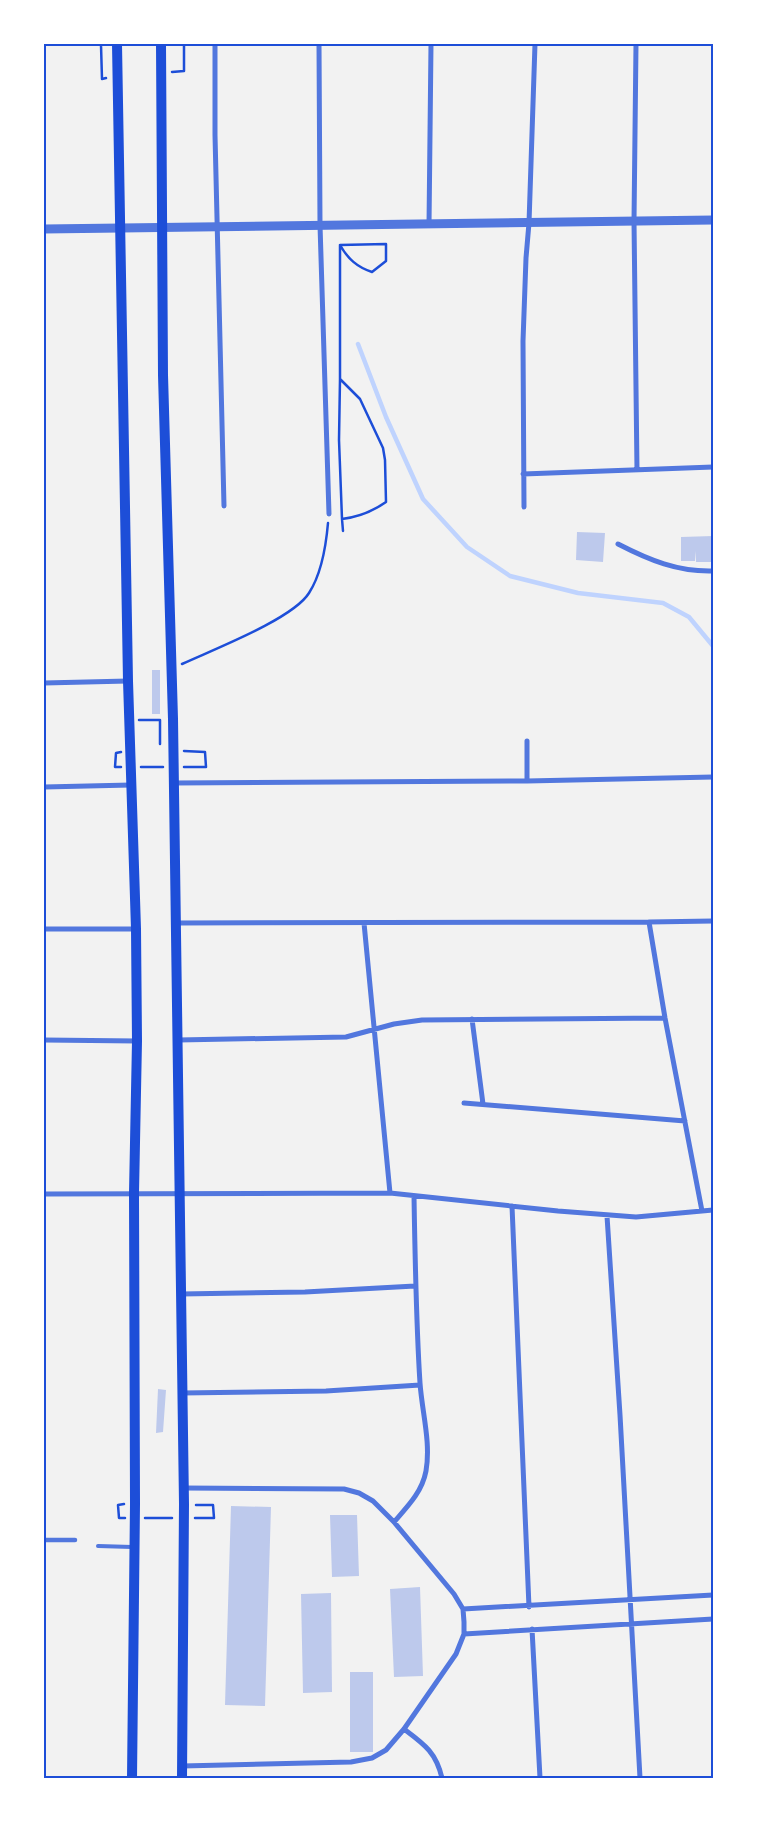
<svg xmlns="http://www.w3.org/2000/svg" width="757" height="1822" font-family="'Nunito Sans',sans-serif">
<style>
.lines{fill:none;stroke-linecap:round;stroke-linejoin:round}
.stream{stroke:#bfd3fe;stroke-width:4.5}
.building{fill:#bdc9ec}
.path{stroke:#1d4ed8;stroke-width:2.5}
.service{stroke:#5277de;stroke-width:4}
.pedestrian{stroke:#5277de;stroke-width:4.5}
.minor{stroke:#5277de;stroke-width:5}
.tertiary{stroke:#5277de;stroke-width:9}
.secondary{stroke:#1d4ed8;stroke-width:10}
.neatline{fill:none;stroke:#1d4ed8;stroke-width:2}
</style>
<rect width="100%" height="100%" fill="#f2f2f2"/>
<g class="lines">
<path class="stream" d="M 358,344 L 386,417 L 423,499 L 467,547 L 510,576 L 578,593 L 663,603 L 689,617 L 713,646"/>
</g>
<path class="building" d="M 577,532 L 605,533 L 603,562 L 576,560 Z
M 713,536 L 713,562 L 696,562 L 696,551 L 695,561 L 681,561 L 681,537 Z
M 152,670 L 160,670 L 160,714 L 152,714 Z
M 158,1389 L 166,1390 L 163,1432 L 156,1433 Z
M 231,1506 L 271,1507 L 265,1706 L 225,1705 Z
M 330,1515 L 357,1515 L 359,1576 L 332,1577 Z
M 420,1587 L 423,1676 L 394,1677 L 390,1589 Z
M 331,1593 L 332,1692 L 303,1693 L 301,1594 Z
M 350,1672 L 373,1672 L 373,1752 L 350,1752 Z"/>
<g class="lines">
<path class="path" d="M 172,72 L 184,71 L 184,44
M 106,78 L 102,79 L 101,45 L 107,44
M 386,244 L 386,261 L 372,272 C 357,267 348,259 340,245 Z
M 340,245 L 340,379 L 360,399 L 383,448 L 385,460 L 386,502 C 373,511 359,517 342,519 L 343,531
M 340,379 L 339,440 L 342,519
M 182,664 C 212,650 293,619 309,593 C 322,573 326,546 328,523
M 139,720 L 159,720
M 160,720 L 160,744
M 121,752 L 116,753 L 115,767 L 121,767
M 141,767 L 163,767
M 184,767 L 206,767 L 205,752 L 184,751
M 124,1504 L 118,1505 L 119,1518 L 125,1518
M 145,1518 L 172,1518
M 195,1518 L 214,1518 L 213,1505 L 196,1505"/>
<path class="service" d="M 98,1546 L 132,1547"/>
<path class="pedestrian" d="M 44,1540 L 75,1540"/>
<path class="minor" d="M 215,44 L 215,135 L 224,506
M 319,44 L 320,225 L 329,514
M 636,44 L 634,221 L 637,470
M 429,225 L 431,44
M 523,474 L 713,467
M 524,507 L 523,341 L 526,258 L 529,223 L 535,44
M 618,544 C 649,560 678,572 713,571
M 44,683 L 128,681
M 527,741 L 527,781
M 174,783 L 527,781 L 713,777
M 44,787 L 131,785
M 649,922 L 665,1018 L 702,1211
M 177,923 L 649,922 L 713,921
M 364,923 L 390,1193
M 44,929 L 136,929
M 472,1019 L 483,1104
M 44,1040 L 137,1041
M 178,1040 L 346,1037 L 394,1024 L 422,1020 L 665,1018
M 464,1103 L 685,1121
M 44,1194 L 390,1193 L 558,1211 L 636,1217 L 713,1210
M 512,1206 L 529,1607
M 607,1216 L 620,1415 L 640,1778
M 181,1294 L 305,1292 L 415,1286
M 182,1393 L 326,1391 L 420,1385
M 394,1522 C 408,1506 422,1492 426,1471 C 431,1442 422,1412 420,1383 C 416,1321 415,1258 414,1196
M 463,1609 L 713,1595
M 532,1629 L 540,1778
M 464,1634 L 713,1619
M 404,1729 C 424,1744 436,1752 442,1778
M 182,1766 L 351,1762 L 372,1758 L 386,1750 L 404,1729 L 456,1654 L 464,1634 L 464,1622 L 463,1609 L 454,1594 L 394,1522 L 373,1501 L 359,1493 L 344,1489 L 184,1488"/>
<path class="tertiary" d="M 44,229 L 713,220"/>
<path class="secondary" d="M 117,44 L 128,681 L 136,929 L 137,1041 L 134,1193 L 135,1504 L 132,1778
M 161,44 L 163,375 L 173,719 L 184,1504 L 182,1778"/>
</g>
<rect width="757" height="1822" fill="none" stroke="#ffffff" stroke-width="90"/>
<rect x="45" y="45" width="667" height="1732" class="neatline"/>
</svg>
